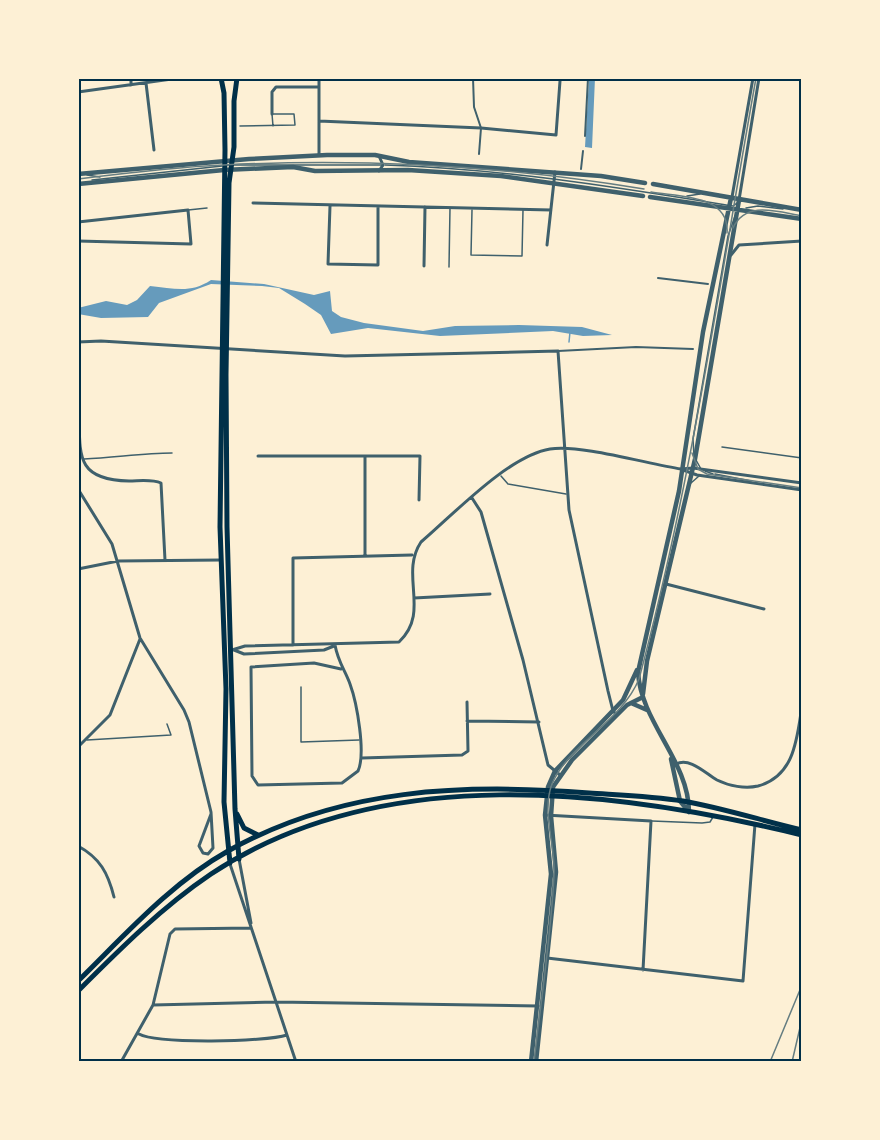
<svg xmlns="http://www.w3.org/2000/svg" width="880" height="1140" font-family="'Public Sans',sans-serif">
<style>
.water{fill:#669bbc}
.lines{fill:none;stroke-linecap:round;stroke-linejoin:round}
.stream{stroke:#669bbc;stroke-width:1.5}
.service{stroke:#3f606c;stroke-width:1.5}
.pedestrian{stroke:#3f606c;stroke-width:2}
.minor{stroke:#3f606c;stroke-width:3}
.tertiary{stroke:#3f606c;stroke-width:4.5}
.primary{stroke:#003049;stroke-width:5}
.tram{stroke:#657d81;stroke-width:1.5}
.rail{stroke:#657d81;stroke-width:1.5}
.neatline{fill:none;stroke:#003049;stroke-width:2}
</style>
<rect width="100%" height="100%" fill="#fdf0d5"/>
<path class="water" d="M 589,78 L 595,78 L 592,148 L 585,147 Z
M 211,280 L 264,284 L 314,295 L 330,291 L 332,311 L 341,317 L 364,323 L 423,331 L 455,326 L 519,325 L 582,327 L 612,335 L 583,336 L 553,331 L 440,336 L 368,328 L 331,334 L 321,315 L 305,304 L 279,288 L 262,286 L 211,284 L 159,303 L 148,317 L 101,318 L 78,314 L 78,308 L 106,301 L 127,305 L 137,300 L 150,286 C 174,288 190,294 211,280 Z"/>
<g class="lines">
<path class="stream" d="M 569,342 L 570,332"/>
<path class="service" d="M 240,126 L 295,125 L 294,114 L 272,114 L 273,126
M 226,165 L 381,165
M 385,165 C 506,169 615,187 733,206 L 737,203
M 87,175 L 100,177
M 92,180 L 222,166
M 687,196 L 700,194
M 746,208 L 758,206 L 783,209
M 188,210 L 207,208
M 472,210 L 471,255 L 522,256 L 523,210
M 449,267 L 450,208
M 722,447 L 802,458
M 694,456 L 693,439 L 728,236 L 735,216
M 84,459 C 114,458 142,453 172,453
M 696,460 L 701,469
M 705,471 L 713,474
M 715,474 L 751,481
M 501,476 L 508,484 L 566,494
M 691,483 L 699,476
M 301,687 L 301,742 L 359,740
M 87,740 L 171,735 L 167,724
M 652,821 L 702,823 L 710,822 L 713,817"/>
<path class="pedestrian" d="M 473,78 L 474,107 L 481,128 L 479,154
M 585,136 L 588,78
M 581,169 L 583,151
M 658,278 L 708,284
M 558,351 L 636,347 L 693,349"/>
<path class="minor" d="M 131,78 L 131,85
M 146,83 L 154,150
M 78,92 L 179,78
M 272,114 L 272,92 L 276,87 L 319,87
M 319,121 L 481,128 L 556,135 L 560,81
M 319,155 L 319,78
M 379,171 L 383,165 L 379,156
M 732,197 L 753,78
M 739,200 L 759,78
M 253,203 L 551,210
M 330,206 L 328,264 L 378,265 L 378,207
M 78,222 L 188,210 L 191,244 L 78,241
M 547,245 L 555,172
M 731,255 L 739,245 L 802,241
M 424,266 L 425,207
M 78,342 L 101,341 L 345,356 L 558,351 L 569,510 L 608,691 L 613,711 L 617,715
M 79,411 C 80,455 75,480 129,481 C 139,481 152,479 161,483 L 165,560
M 258,456 L 420,456 L 419,500
M 365,456 L 365,556
M 683,470 L 697,475 L 802,490
M 78,489 L 112,544 L 140,638 L 184,710 L 189,722 L 211,812 L 213,848 L 208,854 L 203,853 L 199,846 L 211,814
M 472,498 L 481,512 L 523,660 L 548,765 L 560,775
M 78,569 L 118,561 L 221,560
M 666,584 L 764,609
M 414,598 L 490,594
M 293,645 L 293,558 L 412,555
M 335,645 C 338,662 345,670 350,684 C 357,703 366,754 358,771 L 342,783 L 258,785 L 252,776 L 251,667 L 314,663 L 341,669
M 232,650 L 245,646 L 399,642 C 431,612 399,575 421,542 C 454,514 508,456 550,449 C 580,444 648,464 681,469 L 693,468 L 802,483
M 234,650 L 244,654 L 324,650 L 334,646
M 467,721 L 539,722
M 78,747 L 110,715 L 140,639
M 362,758 L 462,755 L 468,751 L 467,702
M 676,764 C 690,757 705,773 717,780 C 729,786 745,789 758,786 C 795,776 797,738 802,706
M 545,815 L 651,821 L 643,970
M 78,846 C 100,858 108,873 114,897
M 239,859 L 251,923
M 230,864 L 296,1062
M 547,958 L 743,981 L 755,824
M 153,1005 L 276,1002 L 538,1006
M 139,1034 C 157,1044 265,1042 287,1035
M 121,1062 L 153,1005 L 170,934 L 175,929 L 251,928"/>
<path class="tertiary" d="M 78,174 L 249,159 L 327,155 L 375,155 L 409,162 L 601,176 L 645,183
M 78,184 L 224,170 L 293,167 L 315,171 L 408,170 L 501,176 L 643,196
M 653,184 L 802,210
M 650,197 L 802,219
M 643,694 L 647,661 L 695,459 L 739,200
M 631,703 L 647,710
M 671,759 L 680,801 L 689,812
M 689,812 C 689,761 641,723 638,672 L 679,491 L 703,332 L 731,198
M 531,1062 L 551,874 L 545,815 L 548,787 L 555,771 L 623,700 L 637,670
M 536,1062 L 556,872 L 551,816 L 553,787 L 572,760 L 627,705 L 643,697"/>
<path class="primary" d="M 221,78 L 224,93 L 225,150 L 220,527 L 226,689 L 224,802 L 230,863
M 237,78 L 234,101 L 234,147 L 229,183 L 226,375 L 227,527 L 235,809 L 239,859
M 237,814 L 244,828 L 258,835
M 78,981 C 125,935 171,883 228,851 C 340,788 464,783 589,793 C 620,795 652,796 683,801 C 723,808 763,821 802,830
M 78,991 C 119,950 162,907 211,874 C 381,761 613,789 802,835"/>
<path class="tram" d="M 78,179 C 126,173 174,167 223,165 C 363,158 506,166 644,189
M 651,192 C 678,197 730,194 727,233
M 733,228 C 746,200 778,212 802,216
M 692,453 L 698,469 L 707,474 L 802,488
M 534,1062 C 541,1000 551,937 554,875 C 556,846 541,813 552,784 C 568,745 622,721 639,679 C 692,482 720,279 756,78"/>
<path class="rail" d="M 770,1062 L 802,985
M 792,1062 L 802,1019"/>
</g>
<rect width="880" height="1140" fill="none" stroke="#fdf0d5" stroke-width="159"/>
<rect x="80" y="80" width="720" height="980" class="neatline"/>
</svg>
